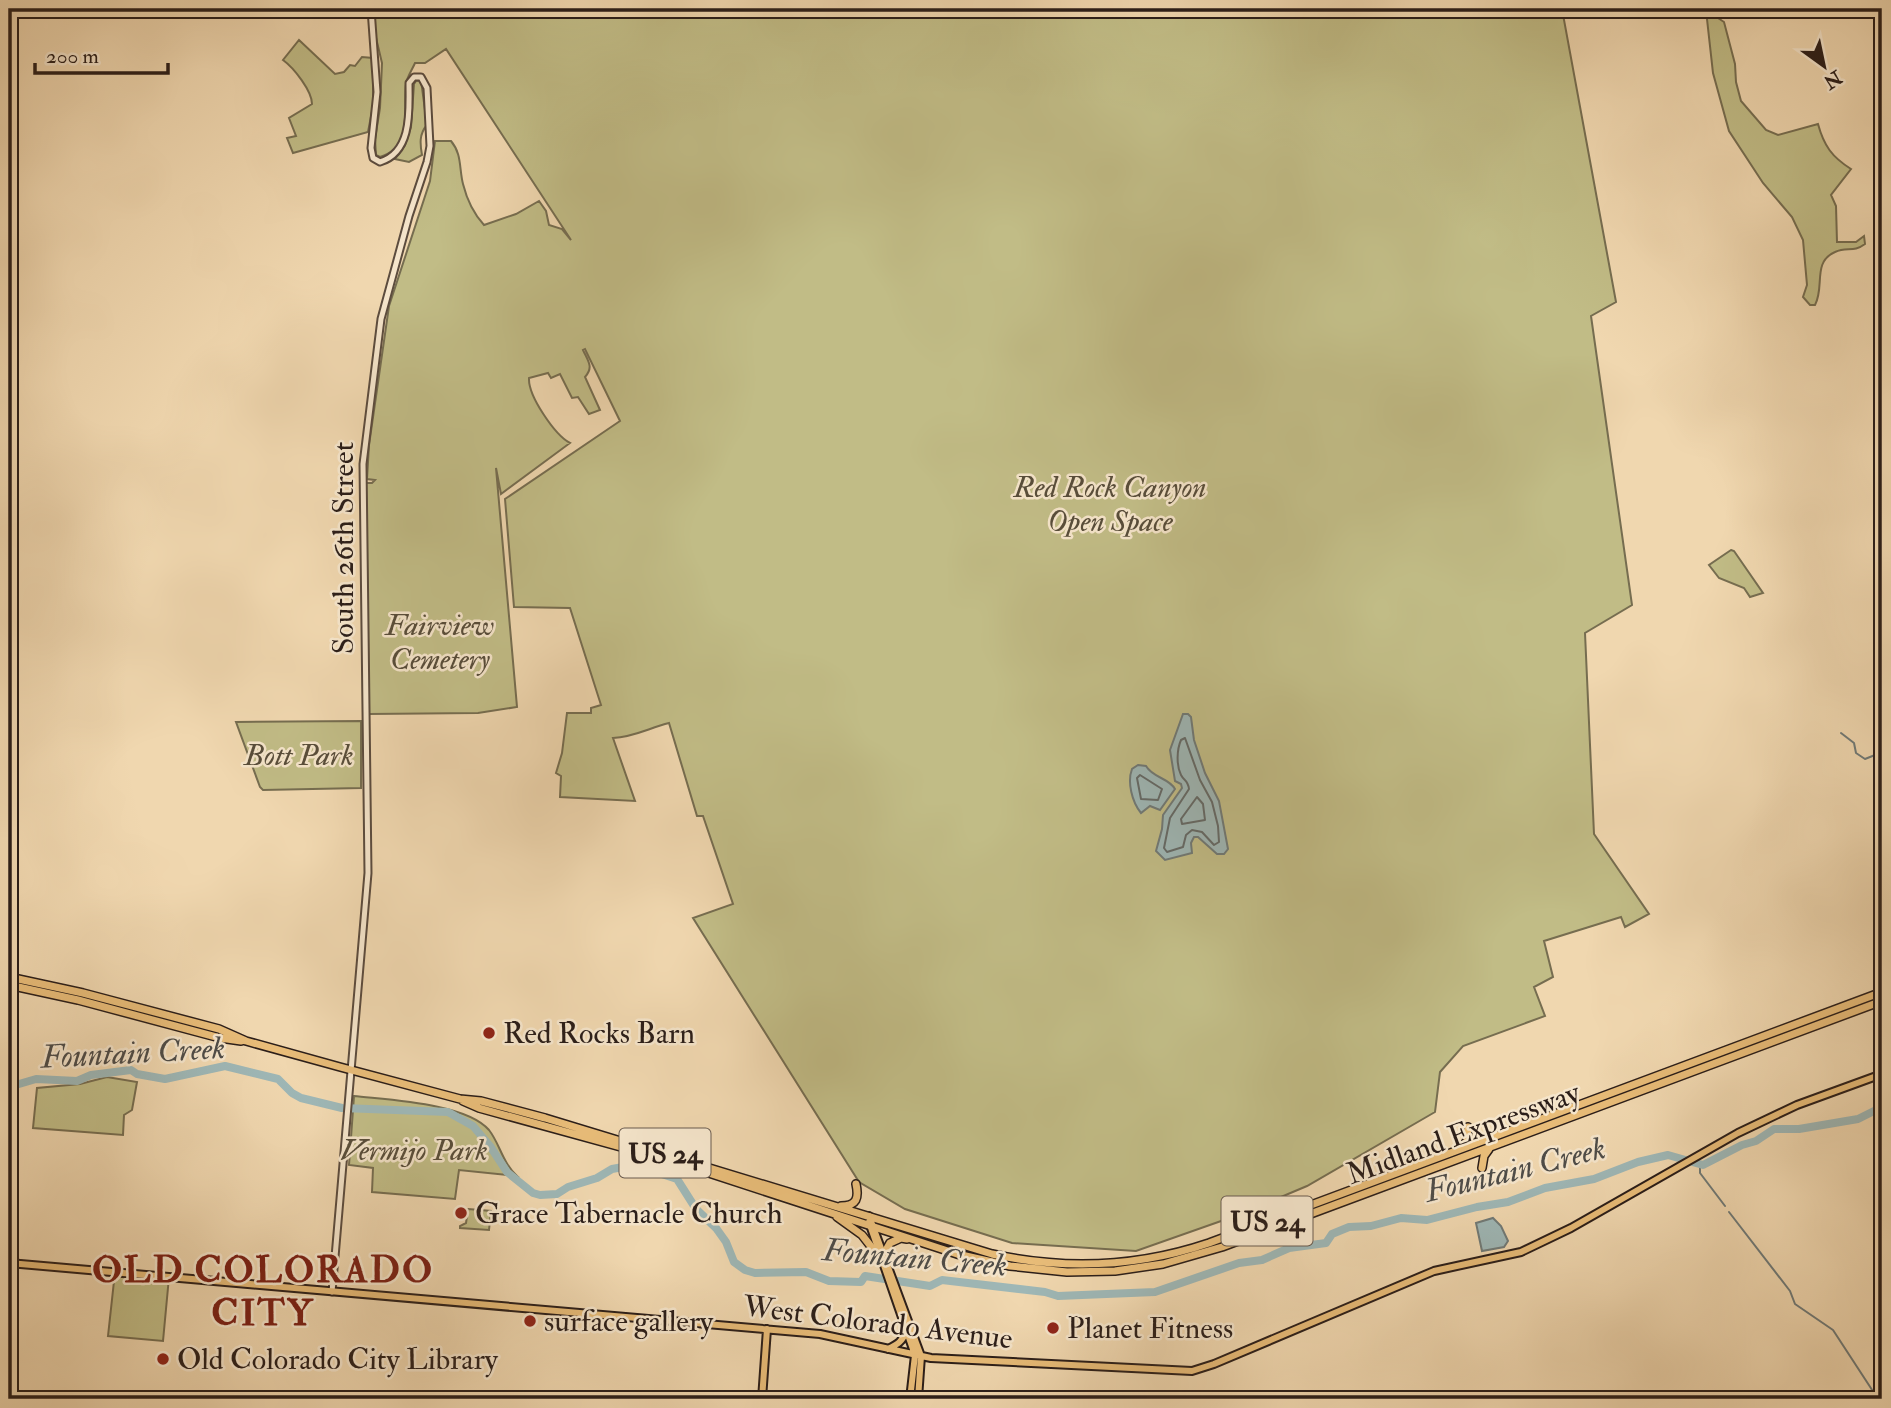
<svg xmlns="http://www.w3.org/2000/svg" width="1891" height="1408" font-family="'IM FELL Double Pica',serif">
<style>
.green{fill:#c1bc86;stroke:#766d50;stroke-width:2}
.water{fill:#9eb7b6;stroke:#707a77;stroke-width:2}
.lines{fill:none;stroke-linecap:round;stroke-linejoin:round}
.shore{stroke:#646a68;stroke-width:2}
.stream{stroke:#707a77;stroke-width:2}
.river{stroke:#9eb7b6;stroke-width:8}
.minor-casing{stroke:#5c4c3e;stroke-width:9}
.major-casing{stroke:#2b1e19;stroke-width:10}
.highway-casing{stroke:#2b1e19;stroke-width:10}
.minor{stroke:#f5e5cb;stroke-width:5}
.major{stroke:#e8bc78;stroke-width:6}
.highway{stroke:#e8bc78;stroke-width:7}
.poi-dot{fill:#8f2418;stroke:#f5e5cb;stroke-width:2.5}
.labels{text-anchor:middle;stroke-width:5;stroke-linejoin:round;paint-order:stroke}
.shield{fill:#f5e5cb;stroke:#685a4e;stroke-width:2}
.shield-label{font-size:28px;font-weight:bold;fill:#2b1e19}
.park-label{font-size:30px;font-style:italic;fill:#584d3a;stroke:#f5e5cb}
.street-label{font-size:30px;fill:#2b1e19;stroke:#f5e5cb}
.poi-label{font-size:30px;fill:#2b1e19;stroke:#f5e5cb;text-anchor:start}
.water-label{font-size:32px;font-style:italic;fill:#4e4c48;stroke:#f5e5cb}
.district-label{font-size:37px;font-weight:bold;letter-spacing:2px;fill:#7a1f14;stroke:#f5e5cb}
</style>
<rect width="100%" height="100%" fill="#f0d7af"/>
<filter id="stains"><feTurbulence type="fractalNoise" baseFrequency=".00286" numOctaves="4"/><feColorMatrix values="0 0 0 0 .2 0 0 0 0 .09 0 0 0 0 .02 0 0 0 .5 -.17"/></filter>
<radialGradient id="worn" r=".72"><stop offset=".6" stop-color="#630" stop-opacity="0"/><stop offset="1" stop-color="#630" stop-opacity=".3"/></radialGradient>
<path class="green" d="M 372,9 L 1562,9 L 1616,302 L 1591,316 L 1632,605 L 1585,633 L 1594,834 L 1649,914 L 1625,927 L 1621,917 L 1544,941 L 1553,977 L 1534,987 L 1545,1016 L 1463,1046 L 1440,1072 L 1435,1112 L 1307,1186 L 1241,1214 L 1136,1251 L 1012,1243 L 905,1209 L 859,1182 L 693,918 L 733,904 L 703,816 L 697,816 L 669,723 C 649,728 634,737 613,738 L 635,801 L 560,797 L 561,776 L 556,773 L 562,753 L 567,713 L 591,713 L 591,708 L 601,705 L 570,608 L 514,607 L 505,499 L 620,421 L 585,349 L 583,350 C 588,361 594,367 585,377 L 600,410 L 589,414 L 578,397 L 572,398 L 560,374 L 551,378 L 548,373 L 529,378 C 528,396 555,435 570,443 L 501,494 L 496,468 L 517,707 L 478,713 L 369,714 L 366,483 L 372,483 L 375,480 L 367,479 L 369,445 L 389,306 L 430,181 L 435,141 L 451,141 C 462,154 459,168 463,184 C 467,200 473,213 484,225 L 516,214 L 539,201 L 546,211 L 549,225 L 562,229 L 571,240 L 446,49 L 425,63 L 415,63 C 412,70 407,77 406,84 C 402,109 415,146 380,157 L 376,155 L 375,139 L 380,108 L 382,63 L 372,21 Z
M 1706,10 L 1724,22 L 1735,64 L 1736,82 L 1741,101 L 1766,130 L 1778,135 L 1818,124 C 1824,146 1832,157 1851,169 L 1831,195 L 1836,206 L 1837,242 L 1856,242 L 1864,236 L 1865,244 C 1853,253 1847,246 1835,252 C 1812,262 1825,287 1815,305 L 1810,305 L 1803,297 L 1807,285 L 1803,240 L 1792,217 L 1763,183 L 1729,131 L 1713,73 Z
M 299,40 L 335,74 L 344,72 L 350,65 L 355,66 L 362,57 L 373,58 L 373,106 L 368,132 L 293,153 L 287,138 L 296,136 L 289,118 L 312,104 C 312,91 294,68 283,60 Z
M 421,80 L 427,125 C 419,134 420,144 422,155 L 409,162 L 395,159 L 405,145 L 411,127 L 414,84 L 416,81 Z
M 1731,550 L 1734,551 L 1763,593 L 1750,597 L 1744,588 L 1719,578 L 1709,565 Z
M 361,721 L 361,788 L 263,790 L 260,787 L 236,722 Z
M 107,1077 L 137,1082 L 132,1110 L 124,1115 L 123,1135 L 33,1128 L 37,1088 L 80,1084 Z
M 354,1096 C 388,1100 466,1103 489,1130 C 500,1144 502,1162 517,1176 L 459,1170 L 455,1199 L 372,1192 L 373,1168 L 349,1165 Z
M 468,1209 L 491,1211 L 489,1230 L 460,1228 L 460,1226 L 466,1223 Z
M 115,1272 L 169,1277 L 163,1341 L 108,1336 Z"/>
<path class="water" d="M 1183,714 L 1188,714 L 1191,717 L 1194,740 L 1205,773 L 1219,801 L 1228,849 L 1224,854 L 1217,854 L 1198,837 L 1194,837 L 1191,843 L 1192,853 L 1165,860 L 1156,851 L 1162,829 L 1163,815 L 1182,788 L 1181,784 L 1175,781 L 1170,750 Z
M 1138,765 L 1146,766 C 1153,778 1169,778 1175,789 L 1160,810 L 1150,806 L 1141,813 C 1132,802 1127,782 1132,769 Z
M 1493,1218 L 1501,1226 L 1508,1241 L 1504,1247 L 1482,1251 L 1476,1223 Z"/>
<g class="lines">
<path class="shore" d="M 1185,738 L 1200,780 L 1212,802 L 1218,826 L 1219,842 L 1214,845 L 1202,832 L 1192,830 L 1186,835 L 1183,847 L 1167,852 L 1164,848 L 1170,818 L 1189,789 C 1188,780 1184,781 1181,775 C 1176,765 1177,749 1181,740 Z
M 1140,775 L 1162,789 L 1158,800 L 1141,799 L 1137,778 Z
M 1197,797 L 1203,804 L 1205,820 L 1182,824 L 1181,819 Z"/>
<path class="stream" d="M 1841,733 L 1854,743 L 1856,753 L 1865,759 L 1875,755 L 1882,756
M 1882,763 L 1882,774 L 1877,785 L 1882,805
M 1700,1165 L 1700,1173 L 1725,1206
M 1729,1212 L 1790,1291 L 1795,1304 L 1833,1330 L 1878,1399"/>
<path class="river" d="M 9,1083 L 19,1084 L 36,1079 L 77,1081 L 91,1075 L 131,1070 L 137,1074 L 165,1079 L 225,1066 L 278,1079 L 292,1093 L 301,1098 L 342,1108 L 448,1112 L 473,1126 L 490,1146 L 507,1172 L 533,1193 L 540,1195 L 557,1194 L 568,1187 L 597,1178 L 612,1169 L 634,1165 L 677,1179 L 696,1209 L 716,1228 L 726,1242 L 734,1262 L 745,1270 L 755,1273 L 806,1272 L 829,1281 L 861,1282 L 865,1276 L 930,1286 L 942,1280 L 1045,1292 L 1058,1296 L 1155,1292 L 1239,1263 L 1262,1260 L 1289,1248 L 1326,1243 L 1332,1234 L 1349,1227 L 1371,1226 L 1401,1218 L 1427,1220 L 1477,1207 L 1508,1202 L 1545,1188 L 1594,1179 L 1638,1162 L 1668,1155 L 1703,1165 L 1742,1145 L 1756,1141 L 1774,1129 L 1799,1129 L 1858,1119 L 1882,1107"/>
<defs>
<path id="minor" d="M 332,1292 L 368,873 L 363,464 L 381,319 L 409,216 L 427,162 L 430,146 L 427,88 L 421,77 L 414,77 L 409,83 C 409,109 413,152 380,162 L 373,158 L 371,148 L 377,92 L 371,9"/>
<path id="major" d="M 869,1216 L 921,1356 L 918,1399
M 869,1222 L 915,1355 L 910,1399
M 9,1263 L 820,1334 L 931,1358 L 1192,1371 L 1214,1364 L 1434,1271 L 1521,1252 L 1571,1228 L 1738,1133 L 1797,1105 L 1882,1074
M 888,1349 C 898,1344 903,1341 906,1331
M 762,1399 L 767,1329"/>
<path id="highway" d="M 9,977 L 83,993 L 219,1029 L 246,1041 L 340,1067 L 460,1099 L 481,1101 L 545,1118 L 992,1254 C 1065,1270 1138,1267 1209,1243 L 1882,992
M 9,985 L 78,1000 L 220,1038 L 241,1041
M 463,1101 L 479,1108 L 672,1161 L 957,1254 L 1010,1266 L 1067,1272 L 1115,1271 L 1163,1264 L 1222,1247 L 1882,1001
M 1461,1148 L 1467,1141 L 1468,1127
M 1482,1168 L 1484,1156 L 1489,1149
M 841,1206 C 857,1206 859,1198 856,1184
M 837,1217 L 862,1235 L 880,1258
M 887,1262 L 885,1252 L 890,1243 L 901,1238 L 907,1239"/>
</defs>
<use href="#minor" class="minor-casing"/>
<use href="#major" class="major-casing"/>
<use href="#highway" class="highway-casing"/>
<use href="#minor" class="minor"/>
<use href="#major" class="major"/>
<use href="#highway" class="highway"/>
</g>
<g class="poi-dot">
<circle cx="489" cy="1033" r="7"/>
<circle cx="461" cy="1213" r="7"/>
<circle cx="530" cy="1321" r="7"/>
<circle cx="1053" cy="1328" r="7"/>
<circle cx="163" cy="1359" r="7"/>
</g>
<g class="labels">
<g class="shield">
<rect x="619.5" y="1128.5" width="91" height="49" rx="5"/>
<rect x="1221.5" y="1196.5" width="91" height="49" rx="5"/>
</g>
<g class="shield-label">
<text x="665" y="1163">US 24</text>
<text x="1267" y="1231">US 24</text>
</g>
<g class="park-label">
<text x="1110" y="497">Red Rock Canyon<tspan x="1110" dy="34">Open Space</tspan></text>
<text x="440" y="635">Fairview<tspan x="440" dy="34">Cemetery</tspan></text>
<text x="299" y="765">Bott Park</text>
<text x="414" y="1160">Vermijo Park</text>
</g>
<g class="street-label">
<text transform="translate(343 548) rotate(-90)" y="10">South 26th Street</text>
<text transform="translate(1463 1133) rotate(-20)" y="10">Midland Expressway</text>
<text transform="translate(878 1322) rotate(7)" y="10">West Colorado Avenue</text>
</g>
<g class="poi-label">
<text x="503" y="1043">Red Rocks Barn</text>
<text x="475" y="1223">Grace Tabernacle Church</text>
<text x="544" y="1331">surface gallery</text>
<text x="1067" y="1338">Planet Fitness</text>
<text x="177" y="1369">Old Colorado City Library</text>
</g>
<g class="water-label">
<text transform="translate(133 1052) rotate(-3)" y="11">Fountain Creek</text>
<text transform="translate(1515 1169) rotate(-14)" y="11">Fountain Creek</text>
<text transform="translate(915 1257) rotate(5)" y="11">Fountain Creek</text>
</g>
<g class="district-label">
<text x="263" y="1282">OLD COLORADO<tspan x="263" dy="43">CITY</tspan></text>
</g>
</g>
<rect width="1891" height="1408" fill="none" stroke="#f0d7af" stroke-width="35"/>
<rect x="10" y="10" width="1870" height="1387" fill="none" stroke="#2b1e19" stroke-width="3.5"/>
<rect x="18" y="18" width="1856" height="1373" fill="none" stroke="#2b1e19" stroke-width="2"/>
<g transform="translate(1824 66) rotate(147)" stroke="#f5e5cb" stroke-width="5" paint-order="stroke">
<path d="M0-5L12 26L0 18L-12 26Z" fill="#2b1e19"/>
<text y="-10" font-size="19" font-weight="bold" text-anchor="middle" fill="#2b1e19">N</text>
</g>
<path d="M35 63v10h133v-10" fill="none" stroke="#2b1e19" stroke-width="3.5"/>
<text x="46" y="63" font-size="21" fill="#2b1e19" stroke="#f5e5cb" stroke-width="5" paint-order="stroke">200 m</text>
<rect width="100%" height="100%" filter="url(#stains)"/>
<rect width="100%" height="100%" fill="url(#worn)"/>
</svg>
